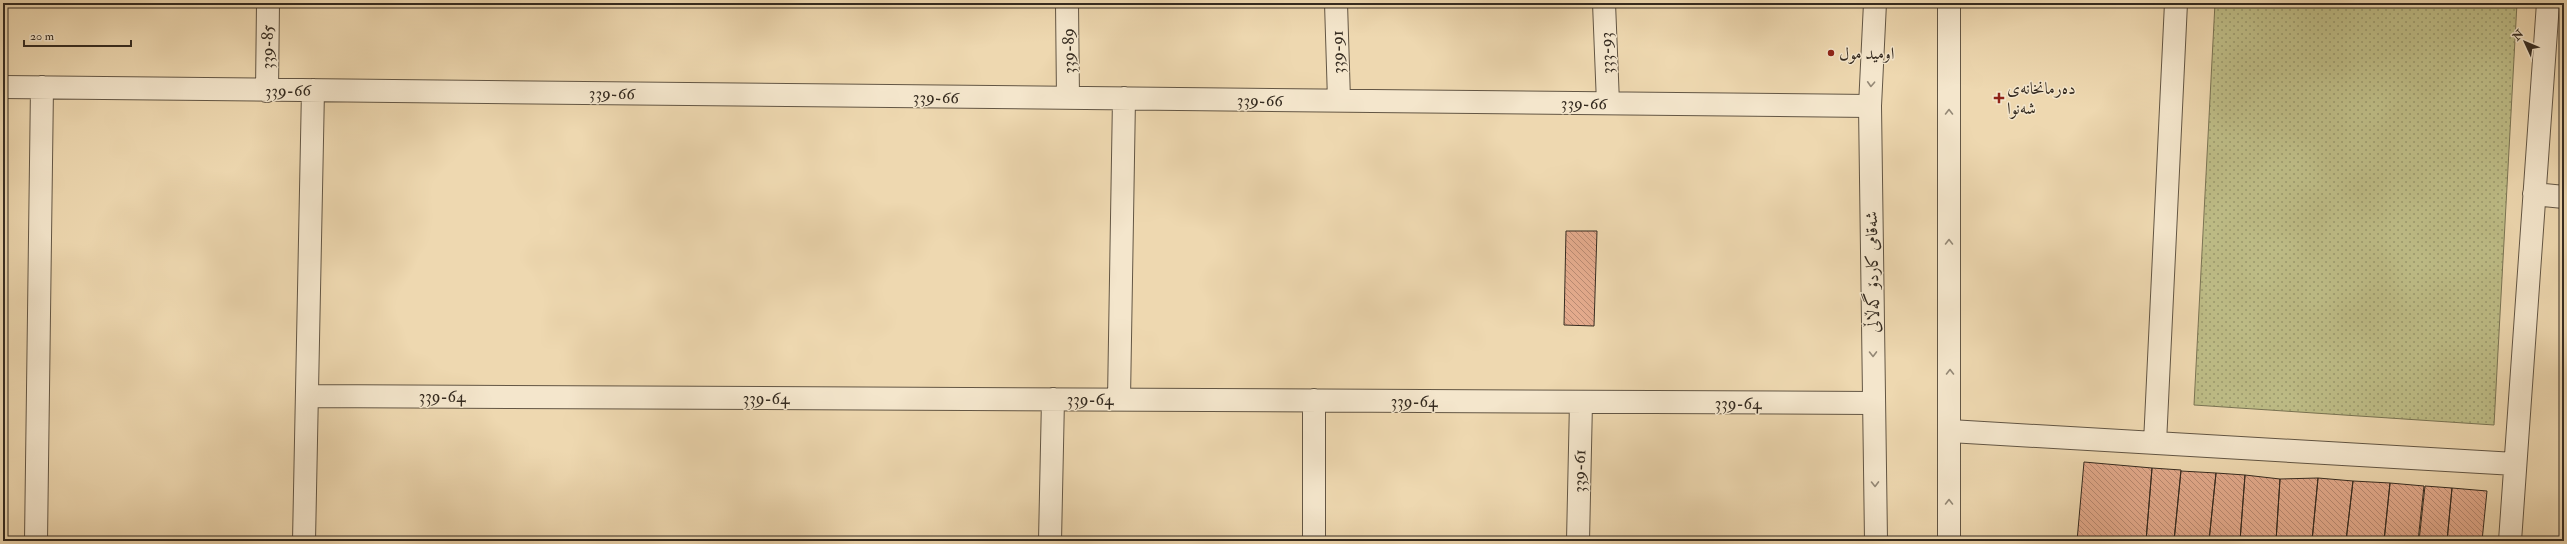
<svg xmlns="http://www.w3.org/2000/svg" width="2567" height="544" font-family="'IM FELL Double Pica',Amiri,serif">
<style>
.grass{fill:url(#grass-dots);stroke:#7a7454}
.building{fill:url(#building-back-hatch);stroke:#352b20}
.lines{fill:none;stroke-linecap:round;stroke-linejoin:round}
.minor-casing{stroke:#635644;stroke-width:24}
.tertiary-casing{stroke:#635644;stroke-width:24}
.minor{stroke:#f4e6cc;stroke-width:22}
.tertiary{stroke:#f4e6cc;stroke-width:22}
.oneway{stroke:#948876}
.poi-dot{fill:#8f2418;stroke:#f4e6cc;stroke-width:1.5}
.labels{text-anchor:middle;stroke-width:3;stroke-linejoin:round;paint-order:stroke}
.street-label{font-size:17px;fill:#352b20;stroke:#f4e6cc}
.poi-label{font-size:17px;fill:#352b20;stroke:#f4e6cc;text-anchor:start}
</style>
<defs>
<pattern id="grass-dots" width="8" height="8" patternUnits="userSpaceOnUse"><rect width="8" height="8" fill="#bebd87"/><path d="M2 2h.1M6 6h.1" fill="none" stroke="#9b9a6e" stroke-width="1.8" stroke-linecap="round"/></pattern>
<pattern id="building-back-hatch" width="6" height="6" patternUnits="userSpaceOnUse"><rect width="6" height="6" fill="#e4ab8d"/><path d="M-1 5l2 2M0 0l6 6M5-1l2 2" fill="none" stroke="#ba8b73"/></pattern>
</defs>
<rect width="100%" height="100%" fill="#eed8b0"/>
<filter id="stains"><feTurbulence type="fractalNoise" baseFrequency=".005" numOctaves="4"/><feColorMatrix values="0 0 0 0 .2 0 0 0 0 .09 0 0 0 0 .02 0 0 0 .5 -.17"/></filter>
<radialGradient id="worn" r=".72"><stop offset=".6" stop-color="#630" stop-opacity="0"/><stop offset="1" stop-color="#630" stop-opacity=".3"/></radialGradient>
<path class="grass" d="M 2215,3 L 2517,3 L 2494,425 L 2194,405 Z"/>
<path class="building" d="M 1566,231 L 1597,231 L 1594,326 L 1564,325 Z
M 2084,462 L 2152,468 L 2146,541 L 2077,541 Z
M 2152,468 L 2181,470 L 2174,541 L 2146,541 Z
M 2181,471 L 2216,473 L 2209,541 L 2174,541 Z
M 2216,473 L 2245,475 L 2240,541 L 2209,541 Z
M 2245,475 L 2280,479 L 2276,541 L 2240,541 Z
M 2318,478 L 2353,481 L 2346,541 L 2312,541 Z
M 2318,478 L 2312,541 L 2276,541 L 2280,479 Z
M 2353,481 L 2390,483 L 2384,541 L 2346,541 Z
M 2390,483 L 2424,486 L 2418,541 L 2384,541 Z
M 2425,486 L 2452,488 L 2447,541 L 2419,541 Z
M 2452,488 L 2487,491 L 2482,541 L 2447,541 Z"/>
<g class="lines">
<defs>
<path id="minor" d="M 1067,3 L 1068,98
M 1336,3 L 1339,100
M 1604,3 L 1608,103
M 3,87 L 1870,106
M 267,91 L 268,3
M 2534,194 L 2564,197
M 307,396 L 1873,403
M 1119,399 L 1124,98
M 1314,400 L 1314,541
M 1950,431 L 2515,464
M 2155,443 L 2176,3
M 36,541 L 42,87
M 304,541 L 313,90
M 1050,541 L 1053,399
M 1578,541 L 1581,402
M 2510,541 L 2548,3"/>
<path id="tertiary" d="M 1875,3 L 1870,106 L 1876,541
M 1949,541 L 1949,3"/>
</defs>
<use href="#minor" class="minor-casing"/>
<use href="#tertiary" class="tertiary-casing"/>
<use href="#minor" class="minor"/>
<use href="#tertiary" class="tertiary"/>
</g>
<defs><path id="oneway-chevron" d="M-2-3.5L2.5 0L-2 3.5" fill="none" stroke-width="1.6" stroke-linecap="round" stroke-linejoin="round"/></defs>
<g class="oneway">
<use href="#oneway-chevron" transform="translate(1871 84) rotate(93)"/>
<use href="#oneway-chevron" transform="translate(1949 112) rotate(-90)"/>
<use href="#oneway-chevron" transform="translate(1949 242) rotate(-90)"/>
<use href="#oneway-chevron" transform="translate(1873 354) rotate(89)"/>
<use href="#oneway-chevron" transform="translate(1950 372) rotate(-90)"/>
<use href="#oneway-chevron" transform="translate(1875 484) rotate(89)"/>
<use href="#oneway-chevron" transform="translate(1949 502) rotate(-90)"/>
</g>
<g class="poi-dot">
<circle cx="1831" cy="53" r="4"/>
<path d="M1997 92h4v4h4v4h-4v4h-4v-4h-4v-4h4z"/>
</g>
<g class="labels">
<g class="street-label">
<text transform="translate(267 47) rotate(-89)" y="6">339-85</text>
<text transform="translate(1068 51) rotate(-91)" y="6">339-89</text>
<text transform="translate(1337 52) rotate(-91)" y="6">339-91</text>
<text transform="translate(1606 53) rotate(-92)" y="6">333-93</text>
<text transform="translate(288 90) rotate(-1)" y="6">339-66</text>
<text transform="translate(612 93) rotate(1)" y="6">339-66</text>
<text transform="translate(936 97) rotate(1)" y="6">339-66</text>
<text transform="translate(1260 100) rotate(1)" y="6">339-66</text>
<text transform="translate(1584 103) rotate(1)" y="6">339-66</text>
<text transform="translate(1872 272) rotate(-91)" y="6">شەقامی کاردۆ گەڵاڵی</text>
<text x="442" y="402">339-64</text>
<text x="766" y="404">339-64</text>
<text x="1090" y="405">339-64</text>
<text x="1414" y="407">339-64</text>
<text x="1738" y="409">339-64</text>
<text transform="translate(1579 471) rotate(-89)" y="6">339-61</text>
</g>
<g class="poi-label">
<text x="1839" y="59">اوميد مول</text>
<text x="2007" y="94">دەرمانخانەی<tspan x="2007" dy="20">شەنوا</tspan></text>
</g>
</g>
<rect width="2567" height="544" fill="none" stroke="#eed8b0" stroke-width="16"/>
<rect x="4" y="4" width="2559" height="536" fill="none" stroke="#352b20" stroke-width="2"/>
<rect x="8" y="8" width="2551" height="528" fill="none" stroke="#352b20"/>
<g transform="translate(2525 42) rotate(314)" stroke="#f4e6cc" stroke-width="3" paint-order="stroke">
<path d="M0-3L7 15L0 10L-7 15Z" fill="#352b20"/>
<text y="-6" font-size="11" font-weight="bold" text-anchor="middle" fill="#352b20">N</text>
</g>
<path d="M24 40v6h107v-6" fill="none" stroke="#352b20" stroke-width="2"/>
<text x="30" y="40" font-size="12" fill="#352b20" stroke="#f4e6cc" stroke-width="3" paint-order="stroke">20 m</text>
<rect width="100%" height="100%" filter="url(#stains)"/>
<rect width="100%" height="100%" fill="url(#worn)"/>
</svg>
